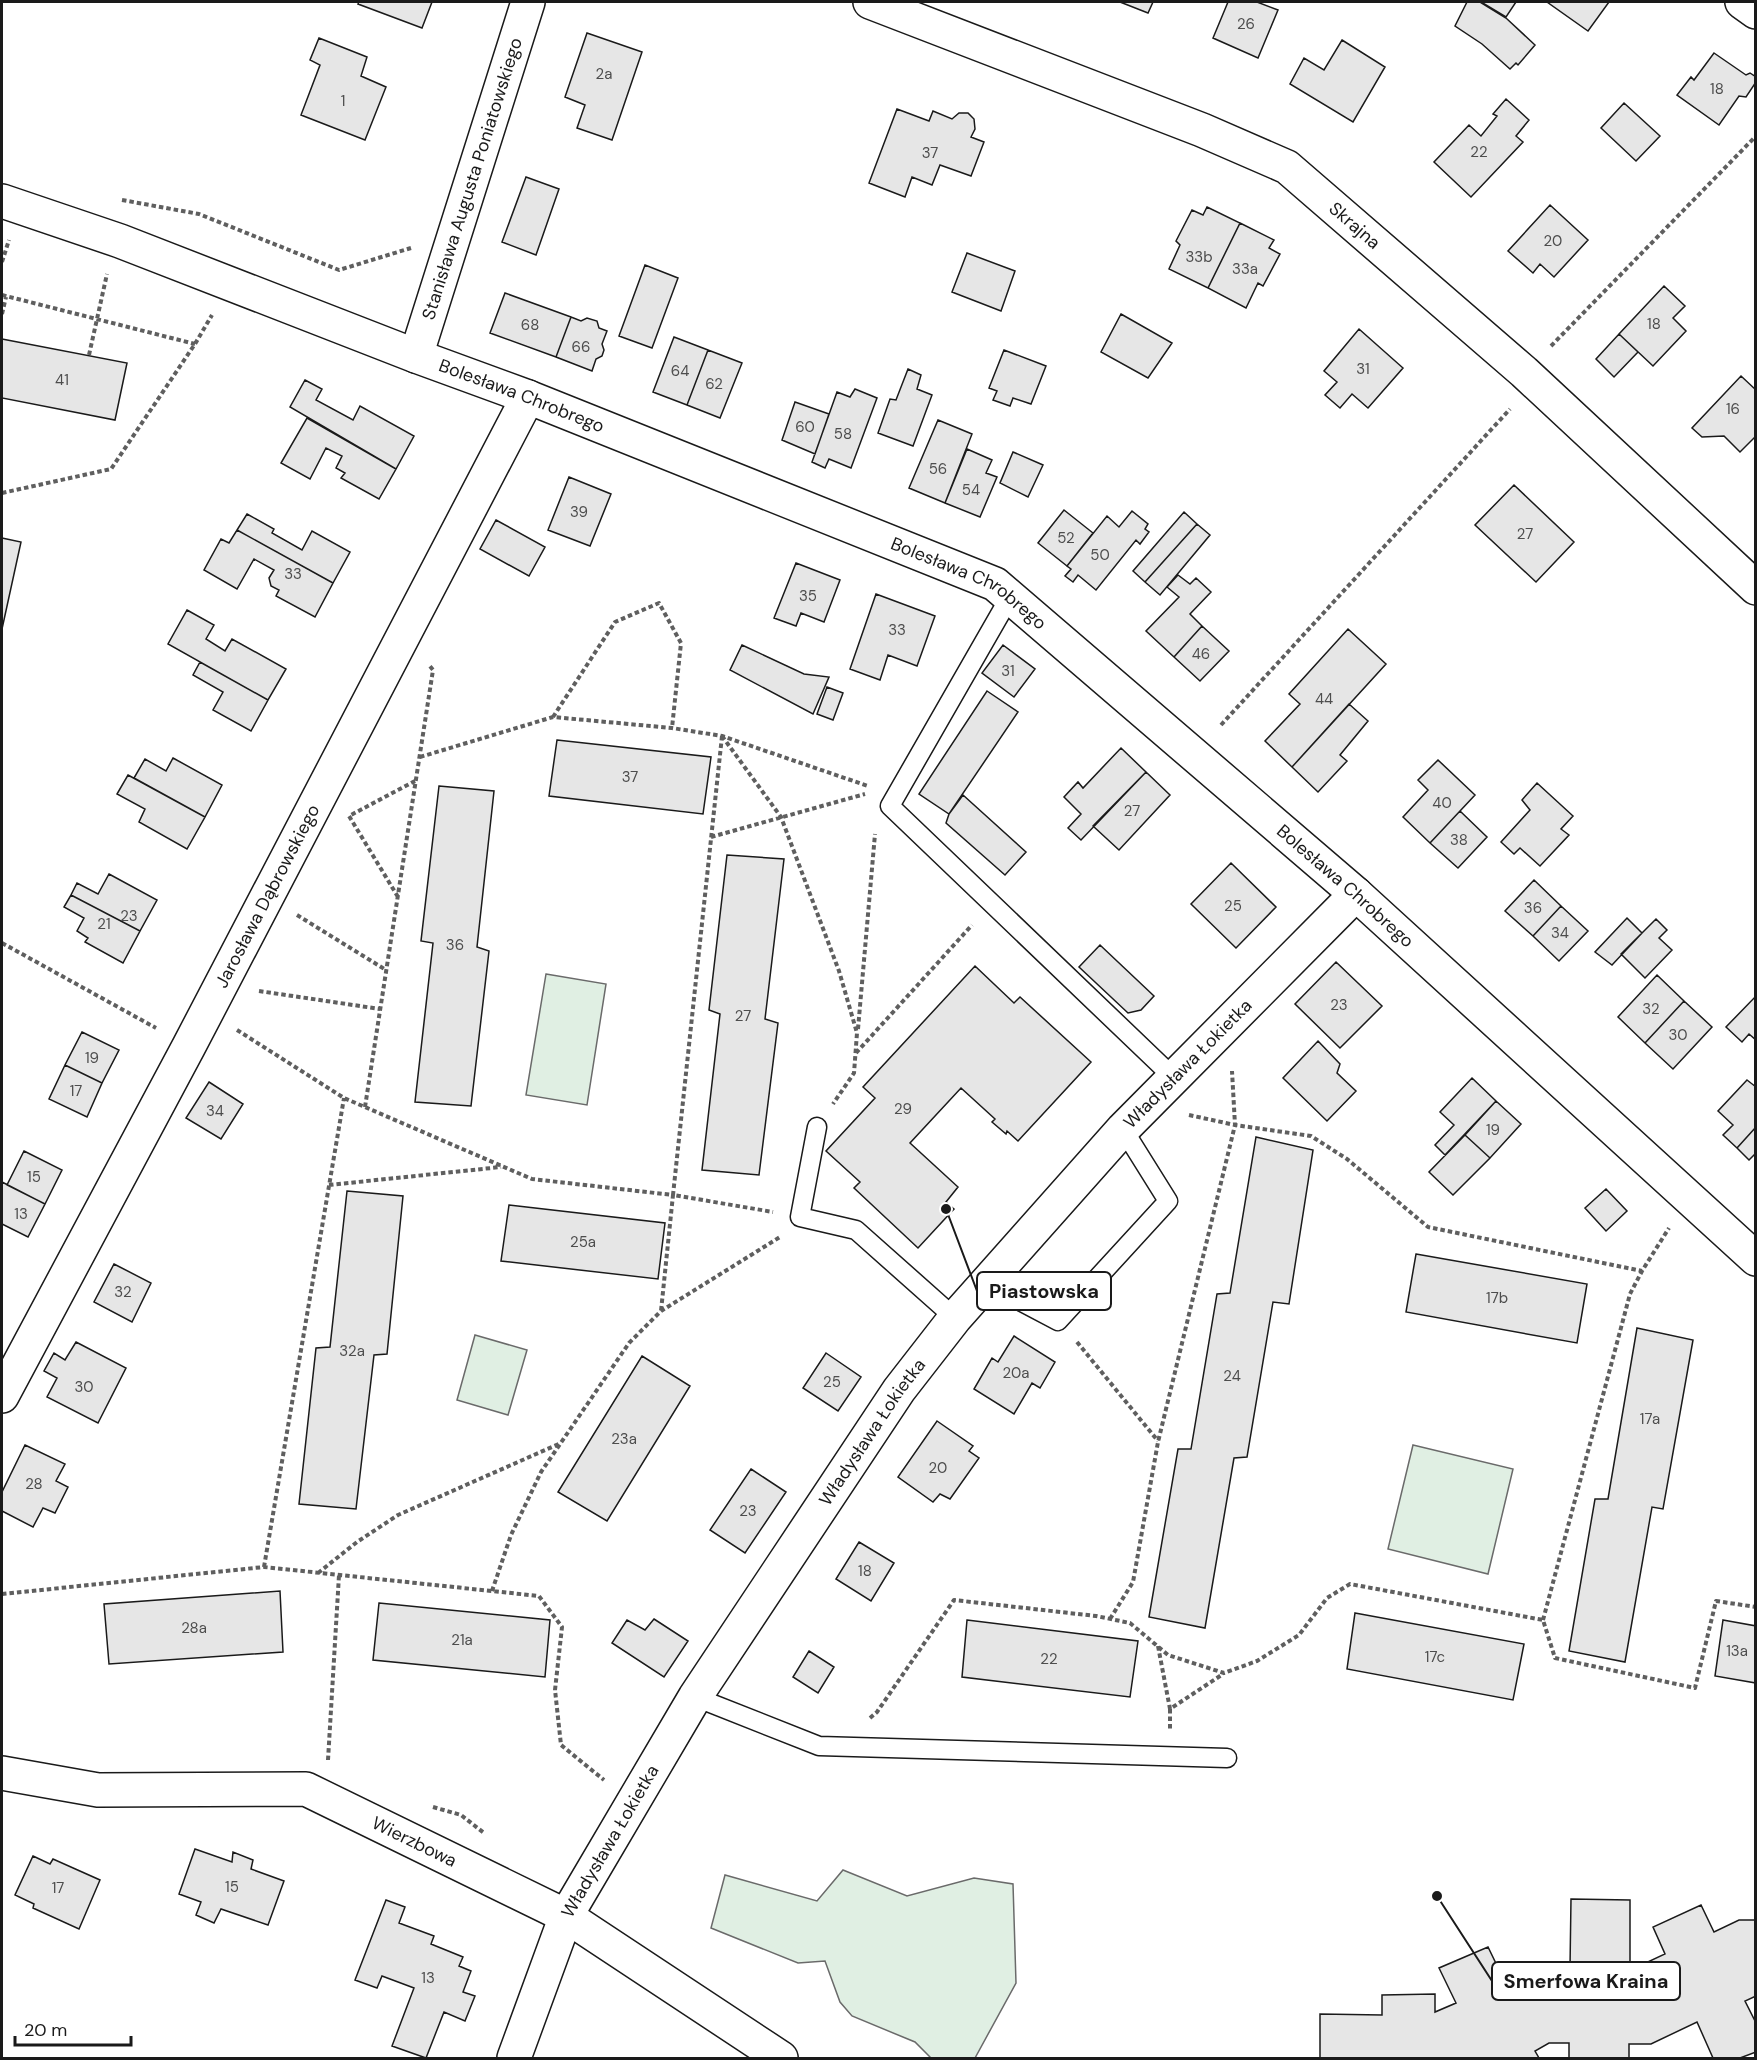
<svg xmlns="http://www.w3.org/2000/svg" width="1757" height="2060" font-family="'DM Sans',sans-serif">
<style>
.green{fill:#e0efe3;stroke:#6a6a6a;stroke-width:1.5}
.building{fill:#e6e6e6;stroke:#1a1a1a;stroke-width:1.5}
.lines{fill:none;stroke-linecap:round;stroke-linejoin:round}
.service-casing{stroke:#1a1a1a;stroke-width:21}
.minor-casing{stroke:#1a1a1a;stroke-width:36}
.path{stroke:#5f5f5f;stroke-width:4;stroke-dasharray:4.5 3;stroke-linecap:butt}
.service{stroke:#fff;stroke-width:18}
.minor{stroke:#fff;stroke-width:33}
.labels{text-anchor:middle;stroke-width:4.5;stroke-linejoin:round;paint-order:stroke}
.number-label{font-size:15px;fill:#4d4d4d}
.street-label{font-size:18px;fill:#1a1a1a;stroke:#fff}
.leader{fill:none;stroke:#1a1a1a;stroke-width:2}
.callout-dot{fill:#1a1a1a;stroke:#fff;stroke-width:2}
.callout{fill:#fff;stroke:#1a1a1a;stroke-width:2}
.callout-label{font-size:20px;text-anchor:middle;font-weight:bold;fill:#1a1a1a}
</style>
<rect width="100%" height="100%" fill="#fff"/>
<path class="green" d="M 546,974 L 606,984 L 587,1105 L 526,1095 Z
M 475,1335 L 527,1350 L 508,1415 L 457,1400 Z
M 1413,1445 L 1513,1469 L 1488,1574 L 1388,1549 Z
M 843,1870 L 907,1896 L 974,1878 L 1013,1884 L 1016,1983 L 975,2058 L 931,2058 L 915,2042 L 852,2016 L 840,2002 L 825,1961 L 798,1963 L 711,1928 L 725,1875 L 817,1901 Z"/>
<path class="building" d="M 359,2 L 432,2 L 422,28 L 358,4 Z
M 1120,2 L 1153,2 L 1148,13 Z
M 1228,2 L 1257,2 L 1278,10 L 1258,58 L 1213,38 Z
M 1467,2 L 1480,2 L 1506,18 L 1535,45 L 1518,65 L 1516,63 L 1510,69 L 1482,44 L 1455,26 Z
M 1481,2 L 1516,2 L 1506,17 Z
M 1547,2 L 1609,2 L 1588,31 Z
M 587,33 L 642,52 L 612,140 L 577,128 L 585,105 L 565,97 Z
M 319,38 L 367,57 L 361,76 L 386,87 L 365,140 L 301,115 L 320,65 L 310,60 Z
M 1342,40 L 1385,67 L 1353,122 L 1290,84 L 1304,58 L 1324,70 Z
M 1714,53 L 1746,75 L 1750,73 L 1756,77 L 1756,82 L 1746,97 L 1739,96 L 1719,125 L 1677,95 L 1691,77 L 1694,80 Z
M 1506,99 L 1529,120 L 1516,136 L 1523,142 L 1471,197 L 1434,162 L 1469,125 L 1481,136 L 1497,116 L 1493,114 Z
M 1624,103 L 1660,136 L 1636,161 L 1601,128 Z
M 897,109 L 929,121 L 933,111 L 952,119 L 959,113 L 968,113 L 974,119 L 975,129 L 971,137 L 984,142 L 971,176 L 940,165 L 932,185 L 912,177 L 905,197 L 869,183 Z
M 526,177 L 559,189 L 536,255 L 502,242 Z
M 1550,205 L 1588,240 L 1554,277 L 1540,264 L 1533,273 L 1508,251 Z
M 1207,207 L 1240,223 L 1208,288 L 1169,269 L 1180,245 L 1176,241 L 1192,210 L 1203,215 Z
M 1240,223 L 1274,240 L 1269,248 L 1280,254 L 1263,286 L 1258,283 L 1246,308 L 1208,288 Z
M 967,253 L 1015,271 L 1001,311 L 952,292 Z
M 645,265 L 678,278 L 652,348 L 619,336 Z
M 1664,286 L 1685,306 L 1673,318 L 1686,331 L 1653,366 L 1619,334 Z
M 505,293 L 571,317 L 556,357 L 490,333 Z
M 1121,314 L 1172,343 L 1148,378 L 1101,352 Z
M 571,317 L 581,321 L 587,318 L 597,321 L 599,328 L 607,331 L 602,344 L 604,350 L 602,356 L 596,359 L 592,371 L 556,357 Z
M 1359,329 L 1403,368 L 1368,408 L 1352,394 L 1340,408 L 1325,395 L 1337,382 L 1324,371 Z
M 1619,334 L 1638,352 L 1614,377 L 1596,359 Z
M 674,337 L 708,350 L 687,405 L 653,392 Z
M 2,339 L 127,363 L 115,420 L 2,398 Z
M 708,350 L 742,363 L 720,418 L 687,405 Z
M 1004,350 L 1046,366 L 1031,404 L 1013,398 L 1010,406 L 993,400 L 997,391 L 989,388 Z
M 908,369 L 921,375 L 917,389 L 932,395 L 913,446 L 878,433 L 890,399 L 896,400 Z
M 1741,376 L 1756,390 L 1756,436 L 1740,452 L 1724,436 L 1702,437 L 1692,428 Z
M 305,380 L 322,389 L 316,400 L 353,420 L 360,406 L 414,436 L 396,469 L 290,407 Z
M 855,389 L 877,398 L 851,468 L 829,459 L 825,468 L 812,462 L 837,392 L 850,397 Z
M 795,402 L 829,414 L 815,454 L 782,440 Z
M 307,418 L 396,469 L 379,499 L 341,478 L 345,473 L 336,468 L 342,456 L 326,448 L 310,479 L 281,463 Z
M 938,420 L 972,434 L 945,503 L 909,488 Z
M 967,449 L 992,460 L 986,473 L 997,477 L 980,517 L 945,503 Z
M 1013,452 L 1043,465 L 1028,497 L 1000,483 Z
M 569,477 L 611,494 L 590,546 L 548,530 Z
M 1514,485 L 1574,542 L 1536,582 L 1475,525 Z
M 1064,510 L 1093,533 L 1067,566 L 1038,543 Z
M 1132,511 L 1148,524 L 1145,529 L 1149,532 L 1140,544 L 1136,540 L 1096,590 L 1078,575 L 1073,582 L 1065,576 L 1071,569 L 1067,566 L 1107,516 L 1119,527 Z
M 1184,512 L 1197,524 L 1145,582 L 1133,571 Z
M 247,514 L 274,529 L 272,533 L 302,550 L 312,531 L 350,552 L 333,583 L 237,530 Z
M 496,520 L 545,547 L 529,576 L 480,549 Z
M 1197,524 L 1210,535 L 1160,595 L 1145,582 Z
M 237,530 L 333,583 L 315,617 L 276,596 L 279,590 L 271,586 L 269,578 L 274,570 L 254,559 L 237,589 L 204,570 L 221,539 L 229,543 Z
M 2,538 L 21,542 L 2,629 Z
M 796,563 L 840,580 L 824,622 L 801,613 L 796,626 L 774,618 Z
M 1178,575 L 1190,584 L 1196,578 L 1211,592 L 1190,614 L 1202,626 L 1174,657 L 1146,631 L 1179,597 L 1167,587 Z
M 876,594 L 935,616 L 917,666 L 888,655 L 880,680 L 850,669 Z
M 187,610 L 214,625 L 206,639 L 225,651 L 232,639 L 286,669 L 268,700 L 168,644 Z
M 1202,626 L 1229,651 L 1200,681 L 1174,657 Z
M 1348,629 L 1386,664 L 1292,767 L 1265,741 L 1300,704 L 1289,694 Z
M 742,645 L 804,674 L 829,677 L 813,714 L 730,670 Z
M 1003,645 L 1035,669 L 1014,697 L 982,673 Z
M 200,662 L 268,700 L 251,731 L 213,710 L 223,692 L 193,675 Z
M 827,687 L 843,693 L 833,720 L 817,714 Z
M 987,691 L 1018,712 L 949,814 L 919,794 Z
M 1349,704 L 1368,721 L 1340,755 L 1347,761 L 1318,792 L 1292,767 Z
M 557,740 L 711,757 L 703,814 L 549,796 Z
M 1121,748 L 1146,772 L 1081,840 L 1068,828 L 1081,814 L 1064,797 L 1078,782 L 1083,788 Z
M 173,758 L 222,785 L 205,817 L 134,778 L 145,759 L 166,771 Z
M 1438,760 L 1475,795 L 1430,843 L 1403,817 L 1428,790 L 1418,780 Z
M 1146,772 L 1170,795 L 1119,850 L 1093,826 Z
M 128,775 L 205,817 L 187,849 L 139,822 L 145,809 L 117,794 Z
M 1537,783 L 1573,816 L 1561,829 L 1569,835 L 1540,866 L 1520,848 L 1514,854 L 1501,842 L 1530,810 L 1522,800 Z
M 439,786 L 494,791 L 477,947 L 489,951 L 471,1106 L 415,1102 L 433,943 L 421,941 Z
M 963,795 L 1026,852 L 1005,875 L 946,823 L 949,814 Z
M 1460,811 L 1487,837 L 1458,868 L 1430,843 Z
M 727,855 L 784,859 L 765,1019 L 778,1023 L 759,1175 L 702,1170 L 720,1014 L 709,1010 Z
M 1231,863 L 1276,907 L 1236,948 L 1191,904 Z
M 109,874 L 157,900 L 140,931 L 71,895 L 77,883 L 98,894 Z
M 1534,880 L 1561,906 L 1533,936 L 1505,911 Z
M 71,895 L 140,931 L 123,963 L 85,942 L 88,938 L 77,931 L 84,918 L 64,907 Z
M 1561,906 L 1588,931 L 1559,961 L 1533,936 Z
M 1627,918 L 1642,933 L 1612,965 L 1595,952 Z
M 1656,919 L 1667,930 L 1659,938 L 1672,950 L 1645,978 L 1621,954 Z
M 1100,945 L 1154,996 L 1141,1010 L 1128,1013 L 1079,967 Z
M 1336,962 L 1382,1006 L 1340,1048 L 1295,1004 Z
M 975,966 L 1014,1003 L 1020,997 L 1091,1062 L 1018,1141 L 1007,1131 L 1006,1134 L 992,1122 L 995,1119 L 961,1088 L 910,1143 L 958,1187 L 946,1202 L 954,1209 L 918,1248 L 854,1188 L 860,1182 L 826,1151 L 875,1098 L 863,1087 Z
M 1657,975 L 1684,1001 L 1645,1043 L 1618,1017 Z
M 1756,996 L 1756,1040 L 1749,1034 L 1742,1042 L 1726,1027 Z
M 1684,1001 L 1712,1027 L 1673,1069 L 1645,1043 Z
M 82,1032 L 119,1050 L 102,1083 L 65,1065 Z
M 1318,1041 L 1340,1064 L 1337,1073 L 1356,1091 L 1327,1121 L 1283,1078 Z
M 65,1065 L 102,1083 L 87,1117 L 49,1099 Z
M 1472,1078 L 1496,1101 L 1445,1155 L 1435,1145 L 1454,1125 L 1440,1112 Z
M 1747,1080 L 1756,1087 L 1756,1127 L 1737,1148 L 1723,1135 L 1733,1125 L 1718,1111 Z
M 209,1082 L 243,1104 L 221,1139 L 186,1118 Z
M 1496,1101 L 1521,1124 L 1490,1158 L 1465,1135 Z
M 1756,1127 L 1756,1153 L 1749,1160 L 1737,1148 Z
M 1465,1135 L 1490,1158 L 1453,1195 L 1429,1172 Z
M 1256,1137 L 1313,1150 L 1289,1304 L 1273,1302 L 1247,1457 L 1234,1458 L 1205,1628 L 1149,1617 L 1178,1449 L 1191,1449 L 1217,1294 L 1230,1293 Z
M 24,1151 L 62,1170 L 45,1204 L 7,1185 Z
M 2,1182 L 45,1204 L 28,1237 L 2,1224 Z
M 1606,1189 L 1627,1211 L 1606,1231 L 1585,1208 Z
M 347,1191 L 403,1196 L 387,1354 L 374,1355 L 356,1509 L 299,1504 L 316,1348 L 330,1347 Z
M 509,1205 L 665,1223 L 658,1279 L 501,1261 Z
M 1416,1254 L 1587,1284 L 1577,1343 L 1406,1312 Z
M 114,1264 L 151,1283 L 132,1322 L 94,1302 Z
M 1637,1328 L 1693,1340 L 1663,1509 L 1652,1507 L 1625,1662 L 1569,1651 L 1595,1499 L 1608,1499 Z
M 1014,1336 L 1055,1362 L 1040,1388 L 1032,1383 L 1014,1414 L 974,1389 L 992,1358 L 998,1362 Z
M 76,1342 L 126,1368 L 98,1423 L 47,1397 L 57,1378 L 44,1371 L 54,1353 L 65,1360 Z
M 826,1353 L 861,1377 L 838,1411 L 803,1388 Z
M 642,1356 L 690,1386 L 607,1521 L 558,1492 Z
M 937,1421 L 973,1446 L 969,1451 L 979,1458 L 950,1499 L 940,1494 L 933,1502 L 898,1477 Z
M 25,1445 L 65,1464 L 56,1481 L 68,1487 L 55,1513 L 43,1508 L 33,1527 L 2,1511 L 2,1492 Z
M 751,1469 L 786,1492 L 745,1553 L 710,1530 Z
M 859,1542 L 894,1563 L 871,1601 L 836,1579 Z
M 280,1591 L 283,1652 L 109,1664 L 104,1604 Z
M 379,1603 L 550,1620 L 545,1677 L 373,1660 Z
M 1355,1613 L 1524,1644 L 1513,1700 L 1347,1669 Z
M 654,1619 L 688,1641 L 664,1677 L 612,1643 L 627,1620 L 645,1630 Z
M 967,1620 L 1138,1641 L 1130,1697 L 962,1677 Z
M 1723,1620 L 1756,1626 L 1756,1683 L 1715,1676 Z
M 809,1651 L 834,1667 L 818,1693 L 793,1677 Z
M 195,1849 L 232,1862 L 233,1852 L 253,1860 L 251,1869 L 284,1881 L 268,1925 L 221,1909 L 214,1923 L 196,1915 L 201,1902 L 179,1894 Z
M 33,1856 L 50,1864 L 53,1859 L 100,1880 L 79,1929 L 33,1908 L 34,1904 L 15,1895 Z
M 1571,1899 L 1630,1900 L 1630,1968 L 1635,1968 L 1665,1954 L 1653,1927 L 1701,1905 L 1714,1932 L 1739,1920 L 1756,1920 L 1756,1996 L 1745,2001 L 1756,2023 L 1756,2052 L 1740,2058 L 1713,2058 L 1697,2022 L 1651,2044 L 1629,2044 L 1629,2058 L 1569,2058 L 1569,2043 L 1549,2043 L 1535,2051 L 1539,2058 L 1320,2058 L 1320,2014 L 1382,2015 L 1382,1995 L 1435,1994 L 1435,2012 L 1456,2003 L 1439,1968 L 1488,1947 L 1505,1982 L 1534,1967 L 1570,1968 Z
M 386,1900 L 405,1907 L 399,1923 L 434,1936 L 431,1944 L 463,1957 L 459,1966 L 471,1971 L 463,1992 L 475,1996 L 465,2021 L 444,2012 L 426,2058 L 392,2046 L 414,1988 L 382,1976 L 377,1988 L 355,1980 Z"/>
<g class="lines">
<defs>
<path id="service" d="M 1011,595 L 890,806 L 1173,1077
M 817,1127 L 800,1217 L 856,1230 L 955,1318
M 986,1283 L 1058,1321 L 1168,1201 L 1123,1129
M 695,1697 L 819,1746 L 1227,1758"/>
<g id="minor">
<path id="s1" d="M 870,2 L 1202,130 L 1287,167 L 1524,372 L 1756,588"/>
<path d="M 1742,2 L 1756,12"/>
<path id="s2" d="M 2,201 L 120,241 L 416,356 L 528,397 L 995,584 L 1356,894 L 1756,1259"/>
<path id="s3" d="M 416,356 L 528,2"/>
<path id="s4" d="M 2,1396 L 189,1046 L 528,397"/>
<path id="s5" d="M 2,1773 L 98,1790 L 306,1789 L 566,1916 L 781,2058"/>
<path id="s6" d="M 514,2058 L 566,1916 L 695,1697 L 899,1390 L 955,1318 L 1123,1129 L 1356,894"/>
</g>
</defs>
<use href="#service" class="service-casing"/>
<use href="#minor" class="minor-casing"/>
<path class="path" d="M 122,200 L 199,214 L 339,270 L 411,248
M 2,262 L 9,240
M 2,295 L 195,344
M 2,314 L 6,297
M 1551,346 L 1756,136
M 89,355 L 107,274
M 2,493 L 111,469 L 195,344 L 212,315
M 553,717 L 615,622 L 659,603 L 681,643 L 672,728
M 1221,725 L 1510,409
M 722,736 L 673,1195 L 773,1212
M 722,736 L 781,817 L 839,971 L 857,1033 L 854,1073 L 833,1104
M 420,757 L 553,717 L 672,728 L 722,736 L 868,786
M 711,837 L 865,794
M 398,897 L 349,816 L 415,781
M 297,915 L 386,970
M 2,943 L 156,1028
M 259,991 L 380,1009
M 858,1029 L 875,834
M 237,1030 L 344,1098 L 532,1179 L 673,1195 L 661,1311
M 856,1053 L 972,925
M 365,1107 L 433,670 L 429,665
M 1189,1115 L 1235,1125 L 1311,1136 L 1347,1159 L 1428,1227 L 1642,1271
M 329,1185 L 501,1167
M 1077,1342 L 1158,1441
M 264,1567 L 344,1098
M 318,1573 L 357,1542 L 398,1515 L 561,1443
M 492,1591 L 511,1535 L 541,1472 L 629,1343 L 661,1311 L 780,1237
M 2,1594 L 264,1567 L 539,1596 L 562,1627 L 555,1690 L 561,1745 L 604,1780
M 1110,1619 L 1133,1582 L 1158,1442 L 1235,1125 L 1232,1071
M 1543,1620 L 1630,1294 L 1642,1271 L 1669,1228
M 1158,1646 L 1170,1709 L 1223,1674
M 1170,1709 L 1170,1729
M 870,1718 L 877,1712 L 954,1600 L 1096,1616 L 1130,1623 L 1168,1655 L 1224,1673 L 1257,1661 L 1299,1635 L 1327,1598 L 1350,1584 L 1543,1620 L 1555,1658 L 1695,1688 L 1716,1601 L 1756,1607
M 328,1760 L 339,1575
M 433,1807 L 461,1815 L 484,1833"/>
<use href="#service" class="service"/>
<use href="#minor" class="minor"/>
</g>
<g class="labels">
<g class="number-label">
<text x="1246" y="29">26</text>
<text x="604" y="79">2a</text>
<text x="1717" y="94">18</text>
<text x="343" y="106">1</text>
<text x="1479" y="157">22</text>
<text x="930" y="158">37</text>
<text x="1553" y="246">20</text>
<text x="1199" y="262">33b</text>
<text x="1245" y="274">33a</text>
<text x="1654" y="329">18</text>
<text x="530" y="330">68</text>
<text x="581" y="352">66</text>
<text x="1363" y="374">31</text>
<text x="680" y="376">64</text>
<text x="62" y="385">41</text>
<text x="714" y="389">62</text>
<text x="1733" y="414">16</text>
<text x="805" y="432">60</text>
<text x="843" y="439">58</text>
<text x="938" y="474">56</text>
<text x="971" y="495">54</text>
<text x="579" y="517">39</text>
<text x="1525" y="539">27</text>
<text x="1066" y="543">52</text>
<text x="1100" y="560">50</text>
<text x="293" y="579">33</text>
<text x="808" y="601">35</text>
<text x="897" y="635">33</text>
<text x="1201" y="659">46</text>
<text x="1008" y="676">31</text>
<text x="1324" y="704">44</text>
<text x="630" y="782">37</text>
<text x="1442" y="808">40</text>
<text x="1132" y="816">27</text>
<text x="1459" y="845">38</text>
<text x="1233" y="911">25</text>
<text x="1533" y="913">36</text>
<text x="129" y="921">23</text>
<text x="104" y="929">21</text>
<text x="1560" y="938">34</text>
<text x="455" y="950">36</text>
<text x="1339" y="1010">23</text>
<text x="1651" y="1014">32</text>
<text x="743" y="1021">27</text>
<text x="1678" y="1040">30</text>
<text x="92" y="1063">19</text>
<text x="76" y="1096">17</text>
<text x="903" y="1114">29</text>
<text x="215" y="1116">34</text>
<text x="1493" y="1135">19</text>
<text x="34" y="1182">15</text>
<text x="21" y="1219">13</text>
<text x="583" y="1247">25a</text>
<text x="123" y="1297">32</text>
<text x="1497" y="1303">17b</text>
<text x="352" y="1356">32a</text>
<text x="1016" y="1378">20a</text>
<text x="1232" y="1381">24</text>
<text x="832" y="1387">25</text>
<text x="84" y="1392">30</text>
<text x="1650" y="1424">17a</text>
<text x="624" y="1444">23a</text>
<text x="938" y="1473">20</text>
<text x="34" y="1489">28</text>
<text x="748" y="1516">23</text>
<text x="865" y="1576">18</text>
<text x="194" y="1633">28a</text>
<text x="462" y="1645">21a</text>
<text x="1737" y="1656">13a</text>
<text x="1435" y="1662">17c</text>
<text x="1049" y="1664">22</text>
<text x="232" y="1892">15</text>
<text x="58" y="1893">17</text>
<text x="428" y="1983">13</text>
</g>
<g class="street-label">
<text dy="6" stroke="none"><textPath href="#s3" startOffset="186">Stanisława Augusta Poniatowskiego</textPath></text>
<text dy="6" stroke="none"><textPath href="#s1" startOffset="538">Skrajna</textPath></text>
<text dy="6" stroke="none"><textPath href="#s2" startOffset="555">Bolesława Chrobrego</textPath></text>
<text dy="6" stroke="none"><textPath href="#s2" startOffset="1041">Bolesława Chrobrego</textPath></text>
<text dy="6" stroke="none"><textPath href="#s2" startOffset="1527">Bolesława Chrobrego</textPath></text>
<text dy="6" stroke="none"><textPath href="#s4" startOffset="566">Jarosława Dąbrowskiego</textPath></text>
<text dy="6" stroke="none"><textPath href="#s6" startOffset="1210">Władysława Łokietka</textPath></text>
<text dy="6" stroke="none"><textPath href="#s6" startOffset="724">Władysława Łokietka</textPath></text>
<text dy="6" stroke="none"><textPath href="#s6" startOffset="238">Władysława Łokietka</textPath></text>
<text dy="6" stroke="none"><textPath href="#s5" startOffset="426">Wierzbowa</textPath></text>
</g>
</g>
<path class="leader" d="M946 1209L977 1291M1437 1896L1492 1981"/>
<g class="callout-dot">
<circle cx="946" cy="1209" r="6"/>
<circle cx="1437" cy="1896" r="6"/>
</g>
<g class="callout">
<rect x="977" y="1272" width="134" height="38" rx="6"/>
<rect x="1492" y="1962" width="188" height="38" rx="6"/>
</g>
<g class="callout-label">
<text x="1044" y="1298">Piastowska</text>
<text x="1586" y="1988">Smerfowa Kraina</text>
</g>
<rect width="1757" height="2060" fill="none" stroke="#1a1a1a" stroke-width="6"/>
<path d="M15 2036v9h116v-9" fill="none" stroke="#1a1a1a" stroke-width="3"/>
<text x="24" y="2036" font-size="18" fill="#1a1a1a" stroke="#ffffff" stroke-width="4.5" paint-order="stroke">20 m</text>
</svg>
